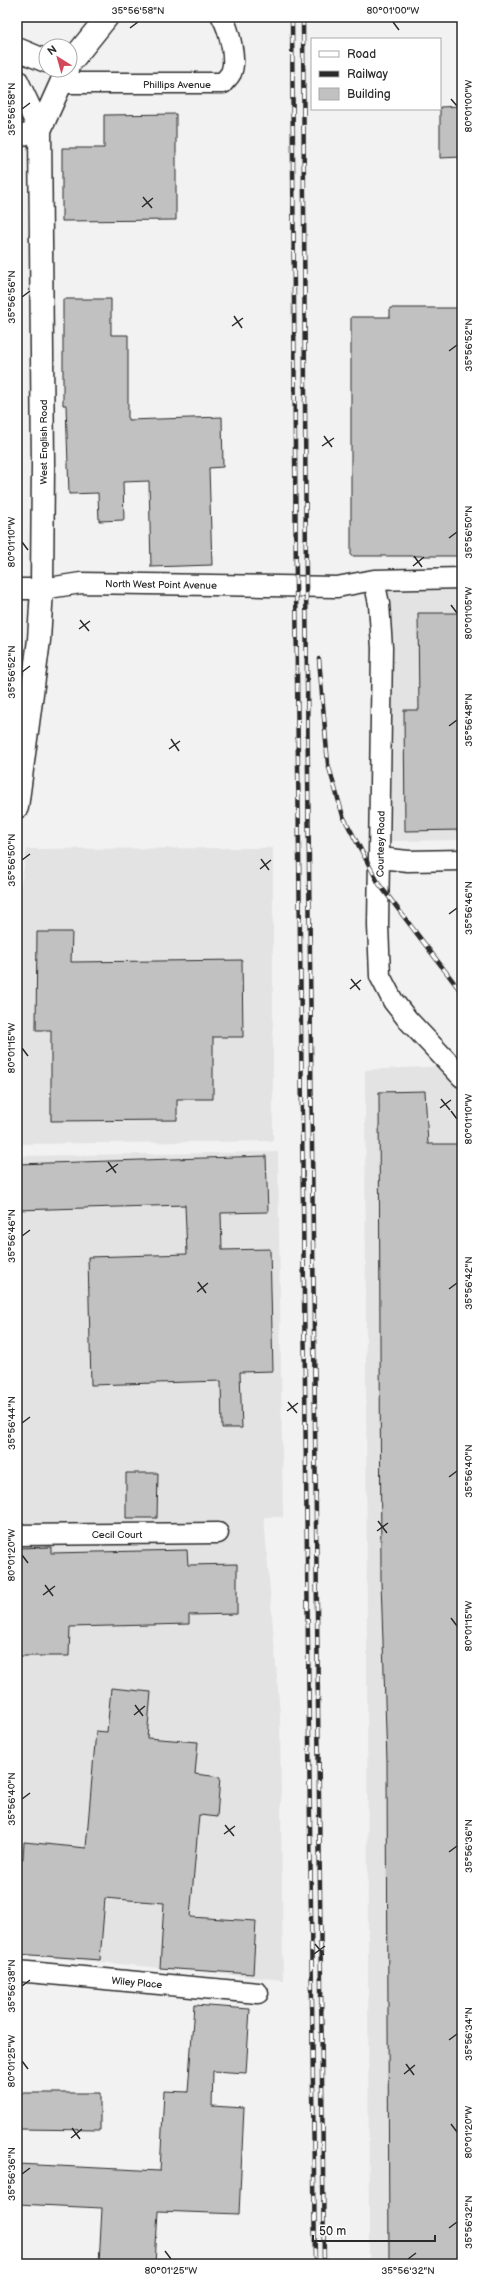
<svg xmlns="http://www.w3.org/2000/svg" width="479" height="2281" font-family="'Balsamiq Sans',sans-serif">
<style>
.built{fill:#e3e3e3}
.building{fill:#c1c1c1;stroke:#2b2b2b}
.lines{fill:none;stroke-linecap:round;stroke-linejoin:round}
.minor-casing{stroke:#2b2b2b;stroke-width:23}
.major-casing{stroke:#2b2b2b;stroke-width:25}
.minor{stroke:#fff;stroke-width:20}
.major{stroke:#fff;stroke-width:22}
.rail-casing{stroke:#2b2b2b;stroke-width:4.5}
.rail{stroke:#fff;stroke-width:3;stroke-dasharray:9;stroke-linecap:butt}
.ticks{fill:none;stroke:#2b2b2b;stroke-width:1.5}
.labels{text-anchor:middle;stroke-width:3;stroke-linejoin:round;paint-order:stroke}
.street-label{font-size:10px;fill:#2b2b2b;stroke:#fff}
.neatline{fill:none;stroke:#2b2b2b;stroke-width:1.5}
.ticks-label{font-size:10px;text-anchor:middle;fill:#2b2b2b}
</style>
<rect width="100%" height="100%" fill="#f2f2f2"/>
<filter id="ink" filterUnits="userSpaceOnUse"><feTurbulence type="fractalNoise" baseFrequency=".025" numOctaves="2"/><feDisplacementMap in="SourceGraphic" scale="8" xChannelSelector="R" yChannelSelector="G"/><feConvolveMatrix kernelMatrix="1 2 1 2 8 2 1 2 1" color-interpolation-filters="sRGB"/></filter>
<g filter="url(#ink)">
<path class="built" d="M 462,588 L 462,840 L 391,841 L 383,590 Z
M 273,848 L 273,1141 L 17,1144 L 17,906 L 27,849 Z
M 462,1065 L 462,2264 L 369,2264 L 365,1070 Z
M 278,1152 L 283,1517 L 264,1517 L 280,1714 L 283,1980 L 17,1954 L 17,1156 Z"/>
<path class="building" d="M 462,106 L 462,157 L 440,158 L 440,107 Z
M 176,114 L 176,220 L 62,221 L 62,148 L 104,148 L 104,115 Z
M 63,299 L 111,299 L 111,335 L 128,335 L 128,420 L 222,417 L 223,467 L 209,468 L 212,565 L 151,567 L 149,481 L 123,482 L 124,520 L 99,521 L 98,493 L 69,494 L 66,405 L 63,405 Z
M 390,308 L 462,308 L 462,556 L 351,556 L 351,317 L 390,317 Z
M 418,613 L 462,613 L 462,830 L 405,831 L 404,710 L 419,710 Z
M 37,932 L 72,932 L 71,962 L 242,960 L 243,1037 L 213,1037 L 213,1099 L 177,1099 L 177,1120 L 51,1121 L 51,1030 L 36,1030 Z
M 425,1091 L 428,1144 L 462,1144 L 462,2264 L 389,2264 L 387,1761 L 381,1582 L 379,1092 Z
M 266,1156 L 268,1212 L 221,1213 L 222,1250 L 270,1249 L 273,1371 L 240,1372 L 242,1428 L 222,1428 L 221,1381 L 91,1385 L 88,1257 L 187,1254 L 185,1205 L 17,1210 L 17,1164 Z
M 126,1473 L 158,1473 L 157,1518 L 126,1518 Z
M 51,1547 L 51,1553 L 187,1550 L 188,1565 L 237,1564 L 237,1614 L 189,1615 L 189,1624 L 70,1627 L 69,1656 L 17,1656 L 17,1548 Z
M 111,1688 L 151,1692 L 147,1738 L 198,1742 L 195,1774 L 220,1777 L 217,1817 L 199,1815 L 190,1917 L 256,1921 L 253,1974 L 160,1968 L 164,1903 L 105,1898 L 100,1960 L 17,1954 L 17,1859 L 23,1859 L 24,1842 L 86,1848 L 96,1731 L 107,1732 Z
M 194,2005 L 250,2009 L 246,2073 L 213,2071 L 212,2106 L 244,2108 L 239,2214 L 158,2211 L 155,2264 L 99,2264 L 102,2208 L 17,2204 L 17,2164 L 160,2171 L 164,2091 L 188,2092 Z
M 17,2093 L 100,2093 L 100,2130 L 17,2129 Z"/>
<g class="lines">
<defs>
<path id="minor" d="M 61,83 L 223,83 C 225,80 229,77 231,73 C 237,60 229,29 222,17
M 17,137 L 40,130
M 374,580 L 379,604 L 382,648 L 378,925 L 380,976 L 393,1001 L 408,1020 L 462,1077
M 17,589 L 42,589 L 81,583 L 337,587 L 374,580 L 462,578
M 380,858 L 408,861 L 462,860
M 17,1535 L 218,1533
M 17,1971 L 258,1993"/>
<path id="major" d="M 17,49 L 46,61
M 70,63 L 107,17
M 17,81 L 40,130 L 43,465 L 42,589 L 39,640 L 17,807
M 40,130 L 67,70"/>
</defs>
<use href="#minor" class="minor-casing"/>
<use href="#major" class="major-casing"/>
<use href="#minor" class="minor"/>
<use href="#major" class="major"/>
<defs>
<path id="rail" d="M 292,17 L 296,586 L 315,2264
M 303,17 L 306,586 L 324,2264
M 319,659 L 328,764 L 343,816 L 379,884 L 462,993"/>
</defs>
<use href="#rail" class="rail-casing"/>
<use href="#rail" class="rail"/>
</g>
</g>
<path class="ticks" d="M 393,22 L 399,30M 130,28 L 138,22M 451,99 L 457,106M 22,109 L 30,103M 143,197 L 152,208M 142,207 L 153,198M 22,297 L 30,291M 234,316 L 242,328M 232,326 L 243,318M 449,351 L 457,345M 324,436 L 332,447M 322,446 L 334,438M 449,538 L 457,532M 22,542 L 28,550M 414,556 L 422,567M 413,566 L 424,557M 451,605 L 457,613M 80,620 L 89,631M 79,629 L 90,621M 22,672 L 30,666M 449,726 L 457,720M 171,739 L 179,751M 169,749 L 180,741M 261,859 L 269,870M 22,860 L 30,854M 260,869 L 271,860M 449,914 L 457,908M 351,979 L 360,990M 350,989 L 361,980M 22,1048 L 28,1056M 441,1099 L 450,1110M 440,1108 L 451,1100M 451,1111 L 457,1119M 108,1162 L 116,1173M 106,1172 L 118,1164M 22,1236 L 30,1230M 198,1282 L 206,1293M 449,1289 L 457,1283M 197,1292 L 208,1283M 288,1402 L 297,1413M 287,1411 L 298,1403M 22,1423 L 30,1417M 449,1477 L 457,1471M 378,1521 L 387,1533M 377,1531 L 388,1523M 22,1555 L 28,1563M 45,1585 L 53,1596M 43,1595 L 55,1586M 451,1618 L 457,1626M 135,1705 L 143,1716M 134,1715 L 145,1706M 22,1799 L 30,1793M 225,1825 L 234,1836M 224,1834 L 235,1826M 449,1852 L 457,1846M 315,1944 L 324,1955M 314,1954 L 325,1946M 22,1986 L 30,1980M 449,2040 L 457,2034M 22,2061 L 28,2069M 406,2064 L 414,2075M 404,2074 L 415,2065M 451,2124 L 457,2132M 72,2128 L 80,2139M 71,2138 L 82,2129M 22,2174 L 30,2168M 449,2228 L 457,2222M 165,2251 L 171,2259M 408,2259 L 416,2253"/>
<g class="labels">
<g class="street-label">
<text x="177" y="88">Phillips Avenue</text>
<text transform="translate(43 442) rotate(-90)" y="4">West English Road</text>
<text transform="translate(161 584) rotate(1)" y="4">North West Point Avenue</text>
<text transform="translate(380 844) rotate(-89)" y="4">Courtesy Road</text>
<text x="117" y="1538">Cecil Court</text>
<text transform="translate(137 1982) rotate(5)" y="4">Wiley Place</text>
</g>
</g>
<rect width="479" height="2281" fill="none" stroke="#fff" stroke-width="44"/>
<rect x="311" y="38" width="130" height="72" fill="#ffffff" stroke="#aaaaaa"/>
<rect x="319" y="51" width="20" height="6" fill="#ffffff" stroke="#aaaaaa"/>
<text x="347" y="58" font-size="12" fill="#2b2b2b">Road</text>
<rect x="319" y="71" width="20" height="6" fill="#2b2b2b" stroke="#aaaaaa"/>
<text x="347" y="78" font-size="12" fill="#2b2b2b">Railway</text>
<rect x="319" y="88" width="20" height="12" fill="#c1c1c1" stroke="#aaaaaa"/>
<text x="347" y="98" font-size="12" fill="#2b2b2b">Building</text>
<g transform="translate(58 58) rotate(323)"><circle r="19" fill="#ffffff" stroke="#aaaaaa"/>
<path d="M0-3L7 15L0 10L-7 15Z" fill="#d1495b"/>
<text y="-6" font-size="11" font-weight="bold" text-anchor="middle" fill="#2b2b2b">N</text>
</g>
<path d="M313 2235v6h122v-6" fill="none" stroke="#2b2b2b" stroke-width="2"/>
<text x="319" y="2235" font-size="12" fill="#2b2b2b" stroke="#ffffff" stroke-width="3" paint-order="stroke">50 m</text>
<rect x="22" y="22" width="435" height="2237" class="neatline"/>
<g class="ticks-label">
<text x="138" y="14">35°56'58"N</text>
<text x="393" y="14">80°01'00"W</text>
<text transform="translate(468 106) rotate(-90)" y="4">80°01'00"W</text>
<text transform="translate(11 109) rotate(-90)" y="4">35°56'58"N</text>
<text transform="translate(11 297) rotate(-90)" y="4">35°56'56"N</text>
<text transform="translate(468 345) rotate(-90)" y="4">35°56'52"N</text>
<text transform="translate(468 532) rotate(-90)" y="4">35°56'50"N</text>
<text transform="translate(11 542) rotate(-90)" y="4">80°01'10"W</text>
<text transform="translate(468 613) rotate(-90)" y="4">80°01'05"W</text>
<text transform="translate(11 672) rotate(-90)" y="4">35°56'52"N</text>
<text transform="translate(468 720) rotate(-90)" y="4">35°56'48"N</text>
<text transform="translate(11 860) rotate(-90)" y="4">35°56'50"N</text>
<text transform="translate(468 908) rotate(-90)" y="4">35°56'46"N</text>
<text transform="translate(11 1048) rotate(-90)" y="4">80°01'15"W</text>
<text transform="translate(468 1119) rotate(-90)" y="4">80°01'10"W</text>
<text transform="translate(11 1236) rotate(-90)" y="4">35°56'46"N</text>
<text transform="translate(468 1283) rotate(-90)" y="4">35°56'42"N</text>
<text transform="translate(11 1423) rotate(-90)" y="4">35°56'44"N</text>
<text transform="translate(468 1471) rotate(-90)" y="4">35°56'40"N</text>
<text transform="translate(11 1555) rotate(-90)" y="4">80°01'20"W</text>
<text transform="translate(468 1626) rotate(-90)" y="4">80°01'15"W</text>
<text transform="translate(11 1799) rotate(-90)" y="4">35°56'40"N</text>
<text transform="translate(468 1846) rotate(-90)" y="4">35°56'36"N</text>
<text transform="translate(11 1986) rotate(-90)" y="4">35°56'38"N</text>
<text transform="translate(468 2034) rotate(-90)" y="4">35°56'34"N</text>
<text transform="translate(11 2061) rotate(-90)" y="4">80°01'25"W</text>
<text transform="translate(468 2132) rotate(-90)" y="4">80°01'20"W</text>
<text transform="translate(11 2174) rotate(-90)" y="4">35°56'36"N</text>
<text transform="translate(468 2222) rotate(-90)" y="4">35°56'32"N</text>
<text x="171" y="2274">80°01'25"W</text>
<text x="408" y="2274">35°56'32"N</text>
</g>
</svg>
